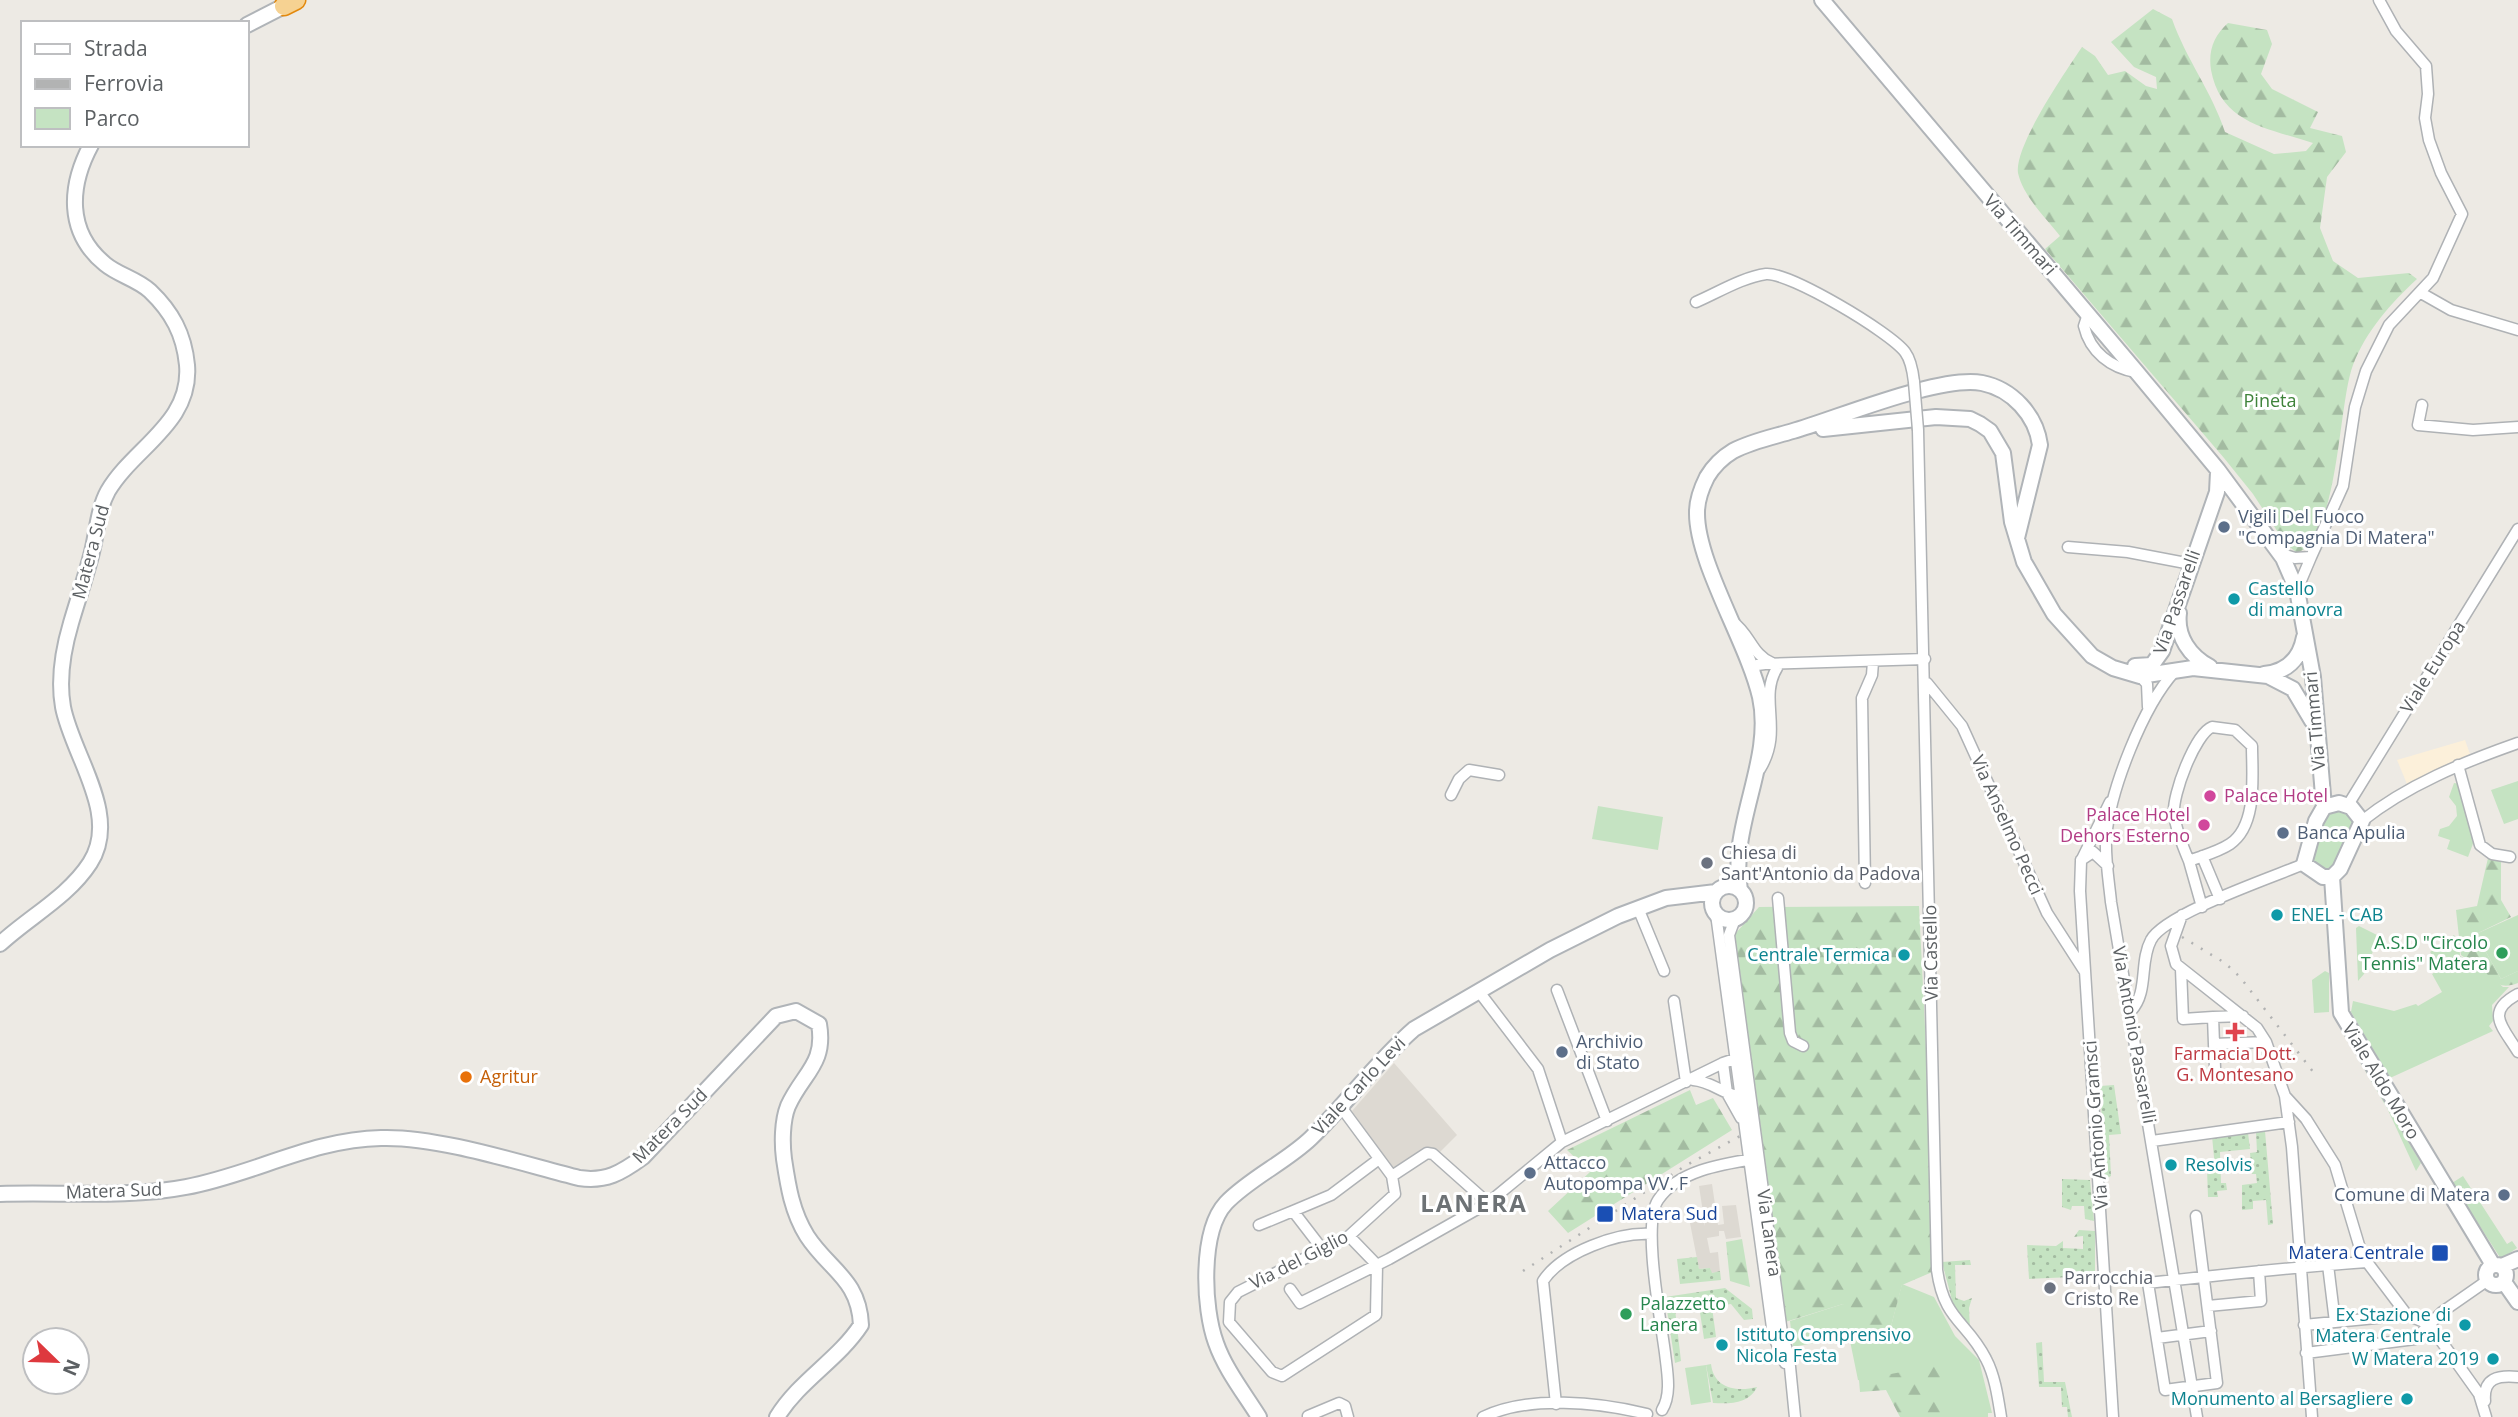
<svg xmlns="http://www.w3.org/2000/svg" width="2518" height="1417" font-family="'Open Sans',sans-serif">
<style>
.commercial{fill:#fcf0da}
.education{fill:#ddd9d2}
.green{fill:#c5e3c2}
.forest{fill:url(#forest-firs)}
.garden{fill:url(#garden-dots)}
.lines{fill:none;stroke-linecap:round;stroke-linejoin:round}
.street-casing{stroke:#afb2b5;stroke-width:13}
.secondary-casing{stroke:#b0b4b8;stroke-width:18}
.highway-casing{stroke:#e3890e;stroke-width:21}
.street{stroke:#fff;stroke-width:10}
.secondary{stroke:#fff;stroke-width:14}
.highway{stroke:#f6d292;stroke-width:18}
.rail{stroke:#b2b3b3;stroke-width:2.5;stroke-dasharray:2 9;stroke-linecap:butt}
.street-bridge-casing{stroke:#afb2b5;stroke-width:13;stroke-linecap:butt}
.street-bridge{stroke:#fff;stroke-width:10}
.service-dot{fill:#5c6f8a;stroke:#fff;stroke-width:2.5}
.culture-dot{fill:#0f9aa8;stroke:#fff;stroke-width:2.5}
.hotel-dot{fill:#d1479c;stroke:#fff;stroke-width:2.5}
.worship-dot{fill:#6b7280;stroke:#fff;stroke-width:2.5}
.leisure-dot{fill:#2e9e5b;stroke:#fff;stroke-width:2.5}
.health-dot{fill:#e0444e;stroke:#fff;stroke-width:2.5}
.food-dot{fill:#e8710a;stroke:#fff;stroke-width:2.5}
.transit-dot{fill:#1a4fb4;stroke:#fff;stroke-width:2.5}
.labels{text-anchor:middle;stroke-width:6;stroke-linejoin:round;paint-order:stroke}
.street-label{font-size:18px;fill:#5c6063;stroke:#fff}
.park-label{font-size:18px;fill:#3f833b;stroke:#fff}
.service-label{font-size:18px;fill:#4e5e75;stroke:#fff;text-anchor:start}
.culture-label{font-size:18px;fill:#0d838f;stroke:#fff;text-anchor:start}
.hotel-label{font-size:18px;fill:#b23c85;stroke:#fff;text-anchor:start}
.worship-label{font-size:18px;fill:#5b616d;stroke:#fff;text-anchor:start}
.leisure-label{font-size:18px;fill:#27864d;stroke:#fff;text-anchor:end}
.health-label{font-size:18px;fill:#be3a42;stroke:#fff}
.food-label{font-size:18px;fill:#c56008;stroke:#fff;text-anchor:start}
.transit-label{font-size:18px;fill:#164399;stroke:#fff;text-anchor:start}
.district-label{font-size:24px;font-weight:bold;letter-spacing:2px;fill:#6d7275;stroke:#fff}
</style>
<defs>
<pattern id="forest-firs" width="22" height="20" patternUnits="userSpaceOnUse" patternTransform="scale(1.75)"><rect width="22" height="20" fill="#c5e3c2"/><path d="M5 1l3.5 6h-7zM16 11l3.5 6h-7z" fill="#a3bba1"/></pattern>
<pattern id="garden-dots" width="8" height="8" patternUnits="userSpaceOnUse" patternTransform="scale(1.75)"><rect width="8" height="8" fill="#c5e3c2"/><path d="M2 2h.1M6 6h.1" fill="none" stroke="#a3bba1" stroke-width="1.8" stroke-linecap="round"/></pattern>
</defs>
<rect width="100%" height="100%" fill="#edeae4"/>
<path class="commercial" d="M 2465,740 L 2470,754 L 2407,784 L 2397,760 Z"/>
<path class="education" d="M 1394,1063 L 1457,1135 L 1440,1152 L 1430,1147 L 1393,1168 L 1352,1111 Z
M 1712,1184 L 1718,1225 L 1724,1224 L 1722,1206 L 1736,1205 L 1741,1237 L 1726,1239 L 1724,1231 L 1719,1231 L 1719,1236 L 1707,1238 L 1710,1253 L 1718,1252 L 1720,1272 L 1711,1273 L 1710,1268 L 1699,1269 L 1689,1218 L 1701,1216 L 1705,1226 L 1699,1186 Z"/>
<path class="green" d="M 2518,781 L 2518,819 L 2504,824 L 2491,790 Z
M 2454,783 L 2460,784 L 2474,841 L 2468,857 L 2447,849 L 2450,840 L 2438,836 L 2440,829 L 2449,826 L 2457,816 L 2456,806 L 2449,797 Z
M 1598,806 L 1663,817 L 1658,850 L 1592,839 Z
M 2338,809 L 2350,815 L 2354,823 L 2333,868 L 2321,870 L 2309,859 L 2324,817 Z
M 2518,915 L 2518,971 L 2501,979 L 2476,934 Z
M 2359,926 L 2379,936 L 2364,974 L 2358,981 L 2356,928 Z
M 2454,935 L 2459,942 L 2460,956 L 2480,967 L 2503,987 L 2509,987 L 2492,1005 L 2493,1021 L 2489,1026 L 2493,1031 L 2390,1078 L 2351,1012 L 2353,1001 L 2394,1011 L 2416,1004 L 2418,1006 L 2442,992 L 2432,974 L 2458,957 L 2441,967 L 2430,952 Z
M 2325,971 L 2329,973 L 2329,1012 L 2314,1013 L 2312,980 Z
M 2345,1036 L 2421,1163 L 2416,1171 L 2388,1110 Z
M 2463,1176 L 2507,1244 L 2512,1241 L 2517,1248 L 2501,1259 L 2452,1183 Z
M 1902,1284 L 1934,1297 L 1955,1336 L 1979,1360 L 1992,1413 L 1988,1413 L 1988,1417 L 1929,1417 L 1928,1399 L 1858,1380 L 1849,1336 L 1793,1347 L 1790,1321 L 1843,1304 L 1890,1330 Z
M 1706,1365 L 1711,1402 L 1691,1405 L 1685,1368 Z"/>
<path class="forest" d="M 2153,9 L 2172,19 C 2186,59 2212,92 2225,132 L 2274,154 L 2306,151 L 2313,143 C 2268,128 2221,124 2211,70 C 2208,50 2214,36 2228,23 L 2267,30 L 2272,44 L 2261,74 L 2272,89 L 2318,112 L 2310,128 L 2342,136 L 2346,152 L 2327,177 L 2320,228 L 2333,261 L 2358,278 L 2409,273 L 2417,279 C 2391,303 2366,331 2353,365 C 2338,404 2339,538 2297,553 L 2285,543 L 2253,494 L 2224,458 L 2045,249 L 2060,236 C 2046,218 2023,196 2018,173 C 2014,146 2066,71 2082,47 L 2095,56 L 2108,75 L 2125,71 L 2146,86 L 2157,89 L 2156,77 L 2134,67 L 2111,42 Z
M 2488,858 L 2501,860 L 2501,900 L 2511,917 L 2476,934 L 2501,979 L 2518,971 L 2518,983 C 2497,991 2494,980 2480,967 C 2474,962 2467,960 2461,955 L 2456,910 L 2477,906 Z
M 1919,906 L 1937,1270 L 1902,1285 L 1890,1330 L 1861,1339 L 1843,1304 L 1782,1323 L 1770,1197 L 1735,934 L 1759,907 Z
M 1690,1090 L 1696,1105 L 1713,1098 L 1732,1130 L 1568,1233 L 1548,1211 L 1590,1172 L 1567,1150 Z
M 1742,1239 L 1750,1287 L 1730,1281 L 1726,1242 Z
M 1944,1364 L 1946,1407 L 1941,1407 L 1942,1417 L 1900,1417 L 1886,1390 L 1860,1392 L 1859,1380 Z"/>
<path class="garden" d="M 2114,1085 L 2121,1134 L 2109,1135 L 2111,1176 L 2105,1179 L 2100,1086 Z
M 2265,1131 L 2273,1224 L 2268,1225 L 2266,1200 L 2253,1201 L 2253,1209 L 2242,1210 L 2242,1185 L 2257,1183 L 2256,1174 L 2252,1174 L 2250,1153 L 2257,1152 L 2256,1132 Z
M 2248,1133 L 2250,1149 L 2220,1152 L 2221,1183 L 2226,1183 L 2227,1190 L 2217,1191 L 2218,1197 L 2208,1197 L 2207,1169 L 2215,1168 L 2212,1136 Z
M 2062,1179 L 2090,1180 L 2094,1221 L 2085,1219 L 2084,1206 L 2072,1206 L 2071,1210 L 2062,1207 Z
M 2079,1230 L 2095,1231 L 2095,1276 L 2029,1279 L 2027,1245 L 2056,1246 L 2063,1241 L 2063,1248 L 2083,1249 L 2083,1236 L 2074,1237 Z
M 1697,1257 L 1699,1269 L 1710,1268 L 1712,1273 L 1720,1271 L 1721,1280 L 1680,1284 L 1677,1259 Z
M 1970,1260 L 1971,1265 L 1955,1265 L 1956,1298 L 1964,1301 L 1972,1298 L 1969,1308 L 1970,1329 L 1953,1304 L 1942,1262 Z
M 1725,1288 L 1752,1309 L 1753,1319 L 1744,1320 L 1731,1304 L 1712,1307 L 1716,1337 L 1704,1339 L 1699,1306 L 1675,1309 L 1681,1361 L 1675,1363 L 1665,1297 Z
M 2042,1342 L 2044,1382 L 2065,1382 L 2072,1417 L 2068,1417 L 2067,1407 L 2062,1407 L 2061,1387 L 2039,1387 L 2036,1343 Z
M 1711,1364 C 1714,1389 1737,1392 1757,1387 C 1749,1404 1730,1404 1713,1403 L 1706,1365 Z"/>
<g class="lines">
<defs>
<path id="street" d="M 2421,293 L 2451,310 L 2518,330
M 1696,302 C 1717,293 1743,277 1766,274 C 1789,272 1890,332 1905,352 C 1911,360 1913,373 1914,382
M 2088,314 L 2084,326 C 2090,352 2111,368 2136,372
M 2422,405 L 2418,425 L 2473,430 L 2518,427
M 1918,430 L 1937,1270 C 1944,1321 1967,1321 1986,1359 C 1995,1376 1998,1398 2001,1417
M 2068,547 L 2128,552 L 2191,564
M 2279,553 L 2295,558 L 2311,557 L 2297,590
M 2311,557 L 2343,486 L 2355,407 L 2366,371 L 2389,325 L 2433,278 L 2462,214 L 2441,173 L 2429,140 L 2425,118 L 2428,94 L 2426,66 L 2396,31 L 2379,0
M 1733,622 C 1750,634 1752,655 1772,663
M 2175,671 C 2143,706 2110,790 2106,838 C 2105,859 2109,882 2111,902 L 2197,1417
M 1752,672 L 1757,665 L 1765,664 L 1925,659
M 2140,676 L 2147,684 L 2148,707
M 1927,683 L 1962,726 L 2047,913 L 2085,972
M 2212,727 L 2235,730 L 2252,746 C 2252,775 2258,825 2230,844 C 2218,852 2202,856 2189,861 C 2183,847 2176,830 2174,814 C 2172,795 2195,734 2212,727 Z
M 2458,765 L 2480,845 L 2492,854 L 2510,857
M 1760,769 C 1784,730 1758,699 1777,668
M 1451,795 L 1459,779 L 1469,770 L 1499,775
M 2110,802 L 2081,861 L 2080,891 L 2113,1417
M 2348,805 L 2518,529
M 2362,821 C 2407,785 2464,762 2518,743
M 2202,856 L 2220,899
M 2081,860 L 2093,852 L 2108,866
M 2189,861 L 2202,907
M 1865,883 L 1862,698 L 1872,675 L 1873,662
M 1778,898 L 1790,1033 L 1793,1041 L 1803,1046
M 1638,908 L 1664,971
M 1716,914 L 1773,1335 L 1785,1363
M 2182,915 L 2171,946 L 2176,964 L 2257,1028 L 2266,1042 L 2285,1096 L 2292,1147 L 2312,1417
M 1735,919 L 1729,935 L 1782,1333 L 1789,1357 L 1795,1417
M 2181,969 L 2183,1019 L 2213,1017
M 1557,990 L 1607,1121
M 1480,993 L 1538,1069 L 1562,1142
M 2518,994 C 2484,1012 2503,1027 2518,1052
M 1674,1001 L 1686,1082
M 2131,1011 C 2149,992 2139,962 2151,940 C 2164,914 2273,877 2304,864
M 2243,1016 L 2213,1017 L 2214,1044 L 2266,1042
M 2214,1044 L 2215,1068
M 1723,1063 L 1727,1093 L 1741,1118
M 1693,1080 C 1714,1081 1729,1101 1747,1094
M 2285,1096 L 2306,1119 L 2335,1165 L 2359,1245 L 2367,1262 L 2407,1315 L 2429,1324
M 1341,1107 L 1392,1176 L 1395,1194 L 1349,1236 L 1238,1292 L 1230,1302 L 1229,1322 L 1272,1372 L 1282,1376 L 1376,1315 L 1377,1265 L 1349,1236
M 2152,1141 L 2289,1122
M 1392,1176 L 1427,1153 L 1433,1154 L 1488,1203
M 2196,1216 L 2217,1383 L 2165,1390 L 2148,1283 C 2221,1275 2294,1267 2367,1262
M 1259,1225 L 1293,1211
M 1323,1250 L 1293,1211 L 1331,1195 L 1379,1159
M 2328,1265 L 2335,1322
M 1290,1289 L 1300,1303 L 1389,1259 L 1488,1203 L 1562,1142 L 1723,1063 L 1735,1059 L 1746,1062
M 2208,1306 L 2261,1301 L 2259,1271
M 2429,1324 L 2479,1394 L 2486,1417
M 2304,1325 L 2407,1315
M 2157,1338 L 2211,1331
M 2306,1353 L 2415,1339 L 2442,1312 L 2488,1280
M 2485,1401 C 2483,1378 2498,1375 2518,1377
M 1556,1404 L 1543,1281 C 1562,1252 1618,1232 1651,1234
M 1662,1410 C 1672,1394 1667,1371 1665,1353 C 1661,1321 1642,1224 1658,1200 C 1677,1171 1722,1164 1754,1159
M 1308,1416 L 1339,1403 L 1345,1406 L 1348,1417
M 1483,1417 C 1529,1395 1598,1402 1647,1414"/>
<path id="secondary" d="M 1822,0 L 2135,370 L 2218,470 L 2283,558 L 2297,590 L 2313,677 L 2324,807
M 247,25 L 284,6
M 1823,429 L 1936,417 L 1970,419 L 1980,424 L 1990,431 L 2003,453 L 2012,522 L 2024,562 L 2054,614 L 2092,656 L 2113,668 L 2140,676 L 2193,668 L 2268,676 L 2293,689 L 2312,721
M 2179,613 C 2176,637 2190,656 2210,667
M 2135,666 L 2152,665 L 2162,651 L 2217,492 L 2218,472
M 2264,674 C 2287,672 2300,659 2304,637
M 2339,803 L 2351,807 L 2362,821 L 2340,869 L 2332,877 L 2323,877 L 2304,864 L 2316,821 L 2324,807 Z
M 2332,877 L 2341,1013 L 2493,1265
M1712 903a17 17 0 1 1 34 0a17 17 0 1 1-34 0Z
M 1740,890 C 1729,825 1774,760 1760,697 C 1748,644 1696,562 1697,512 C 1697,501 1702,487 1707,477 C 1713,467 1723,457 1733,451 C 1752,441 1773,437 1793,431 C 1838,418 1940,375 1982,383 C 2012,389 2036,415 2040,445 L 2017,538
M 0,944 C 29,917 68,897 90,863 C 121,815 72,755 63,707 C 58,679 63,650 71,623 C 78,599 86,576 92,552 C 97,532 98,509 108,491 C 134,447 192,423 187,365 C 184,334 172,312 150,291 C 137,279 118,275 105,264 C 66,232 69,186 91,145
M 0,1194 C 58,1192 130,1198 186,1187 C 252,1175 313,1139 381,1138 C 438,1136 523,1164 579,1178 C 606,1182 621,1173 643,1157 L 776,1016 L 796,1011 L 819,1024 C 826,1064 803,1073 788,1106 C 782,1121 782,1144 784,1159 C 788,1186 792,1212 807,1236 C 829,1270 859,1279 861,1325 C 838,1360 800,1380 777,1417
M2486 1275a10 10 0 1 1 20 0a10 10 0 1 1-20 0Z
M 2502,1266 L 2518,1259
M 2504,1282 L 2518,1302
M 1259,1417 C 1244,1393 1225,1369 1216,1343 C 1203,1308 1200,1231 1226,1203 C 1250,1178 1286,1162 1311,1138 C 1347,1103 1376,1062 1414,1029 L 1550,950 L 1618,916 L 1666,898 L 1716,892"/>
<path id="highway" d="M 284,6 L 296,0"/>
</defs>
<use href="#street" class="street-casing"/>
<use href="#secondary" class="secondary-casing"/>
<use href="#highway" class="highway-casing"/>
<use href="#street" class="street"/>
<use href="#secondary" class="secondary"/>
<use href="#highway" class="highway"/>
<path class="rail" d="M 2182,937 L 2225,963 L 2240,977 L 2314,1073
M 1523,1271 L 1685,1166 L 1740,1136"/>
<defs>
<path id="street-bridge" d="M 1914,382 L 1918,430"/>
</defs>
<use href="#street-bridge" class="street-bridge-casing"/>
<use href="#street-bridge" class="street-bridge"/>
</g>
<g class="service-dot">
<circle cx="2224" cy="527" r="7"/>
<circle cx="2283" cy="833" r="7"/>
<circle cx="1562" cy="1052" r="7"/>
<circle cx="1530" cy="1173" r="7"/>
<circle cx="2504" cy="1195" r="7"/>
</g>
<g class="culture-dot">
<circle cx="2234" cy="599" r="7"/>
<circle cx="2277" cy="915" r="7"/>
<circle cx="1904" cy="955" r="7"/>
<circle cx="2171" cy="1165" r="7"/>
<circle cx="2465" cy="1325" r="7"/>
<circle cx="1722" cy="1345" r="7"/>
<circle cx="2493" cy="1359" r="7"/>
<circle cx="2407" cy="1399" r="7"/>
</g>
<g class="hotel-dot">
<circle cx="2210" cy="796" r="7"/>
<circle cx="2204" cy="825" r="7"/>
</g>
<g class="worship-dot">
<circle cx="1707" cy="863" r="7"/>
<circle cx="2050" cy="1288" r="7"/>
</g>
<g class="leisure-dot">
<circle cx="2502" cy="953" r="7"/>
<circle cx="1626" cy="1314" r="7"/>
</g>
<path class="health-dot" d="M2231.5 1021.5h7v7h7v7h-7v7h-7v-7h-7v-7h7z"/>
<circle class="food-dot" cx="466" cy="1077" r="7"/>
<g class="transit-dot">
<rect x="1596" y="1205" width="18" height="18" rx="3.5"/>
<rect x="2431" y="1244" width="18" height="18" rx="3.5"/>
</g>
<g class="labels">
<g class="street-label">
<text transform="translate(2020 235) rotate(49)" y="6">Via Timmari</text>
<text transform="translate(91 552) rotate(-75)" y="6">Matera Sud</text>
<text transform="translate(2177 602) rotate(-71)" y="6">Via Passarelli</text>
<text transform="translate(2433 667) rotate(-58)" y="6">Viale Europa</text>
<text transform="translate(2315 721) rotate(-95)" y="6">Via Timmari</text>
<text transform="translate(2007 825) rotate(66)" y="6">Via Anselmo Pecci</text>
<text transform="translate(1931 953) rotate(-91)" y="6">Via Castello</text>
<text transform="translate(2134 1035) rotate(80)" y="6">Via Antonio Passarelli</text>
<text transform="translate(2381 1081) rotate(59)" y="6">Viale Aldo Moro</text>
<text transform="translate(1359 1086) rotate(-47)" y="6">Viale Carlo Levi</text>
<text transform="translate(2096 1125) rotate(-94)" y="6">Via Antonio Gramsci</text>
<text transform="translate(670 1126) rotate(-45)" y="6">Matera Sud</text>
<text transform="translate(114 1191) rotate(-2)" y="6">Matera Sud</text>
<text transform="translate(1769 1233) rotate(82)" y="6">Via Lanera</text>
<text transform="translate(1299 1260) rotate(-27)" y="6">Via del Giglio</text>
</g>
<g class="park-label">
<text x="2270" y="407">Pineta</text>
</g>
<g class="service-label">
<text x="2238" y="523">Vigili Del Fuoco<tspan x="2238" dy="21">"Compagnia Di Matera"</tspan></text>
<text x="2297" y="839">Banca Apulia</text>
<text x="1576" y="1048">Archivio<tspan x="1576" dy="21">di Stato</tspan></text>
<text x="1544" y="1169">Attacco<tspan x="1544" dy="21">Autopompa VV. F</tspan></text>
<text x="2490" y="1201" text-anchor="end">Comune di Matera</text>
</g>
<g class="culture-label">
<text x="2248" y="595">Castello<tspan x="2248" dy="21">di manovra</tspan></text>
<text x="2291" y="921">ENEL - CAB</text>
<text x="1890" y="961" text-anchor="end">Centrale Termica</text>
<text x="2185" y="1171">Resolvis</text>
<text x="2451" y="1321" text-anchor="end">Ex Stazione di<tspan x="2451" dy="21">Matera Centrale</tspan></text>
<text x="1736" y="1341">Istituto Comprensivo<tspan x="1736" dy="21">Nicola Festa</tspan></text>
<text x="2479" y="1365" text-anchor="end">W Matera 2019</text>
<text x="2393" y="1405" text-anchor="end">Monumento al Bersagliere</text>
</g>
<g class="hotel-label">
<text x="2224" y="802">Palace Hotel</text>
<text x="2190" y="821" text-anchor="end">Palace Hotel<tspan x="2190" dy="21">Dehors Esterno</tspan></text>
</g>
<g class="worship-label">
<text x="1721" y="859">Chiesa di<tspan x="1721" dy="21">Sant'Antonio da Padova</tspan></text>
<text x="2064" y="1284">Parrocchia<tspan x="2064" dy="21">Cristo Re</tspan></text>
</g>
<g class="leisure-label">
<text x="2488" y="949">A.S.D "Circolo<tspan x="2488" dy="21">Tennis" Matera</tspan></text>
<text x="1640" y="1310" text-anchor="start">Palazzetto<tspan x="1640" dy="21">Lanera</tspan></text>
</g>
<g class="health-label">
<text x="2235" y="1060">Farmacia Dott.<tspan x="2235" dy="21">G. Montesano</tspan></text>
</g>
<g class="food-label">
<text x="480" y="1083">Agritur</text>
</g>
<g class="transit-label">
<text x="1621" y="1220">Matera Sud</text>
<text x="2424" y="1259" text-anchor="end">Matera Centrale</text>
</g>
<g class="district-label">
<text x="1474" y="1212">LANERA</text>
</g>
</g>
<rect x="21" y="21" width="228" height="126" fill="#ffffff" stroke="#bebfc1" stroke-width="2"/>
<rect x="35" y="44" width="35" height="10" fill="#ffffff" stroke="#bebfc1" stroke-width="2"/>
<text x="84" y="56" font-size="21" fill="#5c6063">Strada</text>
<rect x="35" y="79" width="35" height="10" fill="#b2b3b3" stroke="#bebfc1" stroke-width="2"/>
<text x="84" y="91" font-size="21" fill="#5c6063">Ferrovia</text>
<rect x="35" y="108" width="35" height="21" fill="#c5e3c2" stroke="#bebfc1" stroke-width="2"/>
<text x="84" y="126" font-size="21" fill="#5c6063">Parco</text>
<g transform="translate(56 1361) rotate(113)"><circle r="33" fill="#ffffff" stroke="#bebfc1" stroke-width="2"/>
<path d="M0-5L12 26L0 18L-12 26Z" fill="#de393e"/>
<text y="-10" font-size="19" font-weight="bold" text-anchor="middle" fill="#5c6063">N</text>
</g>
</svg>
